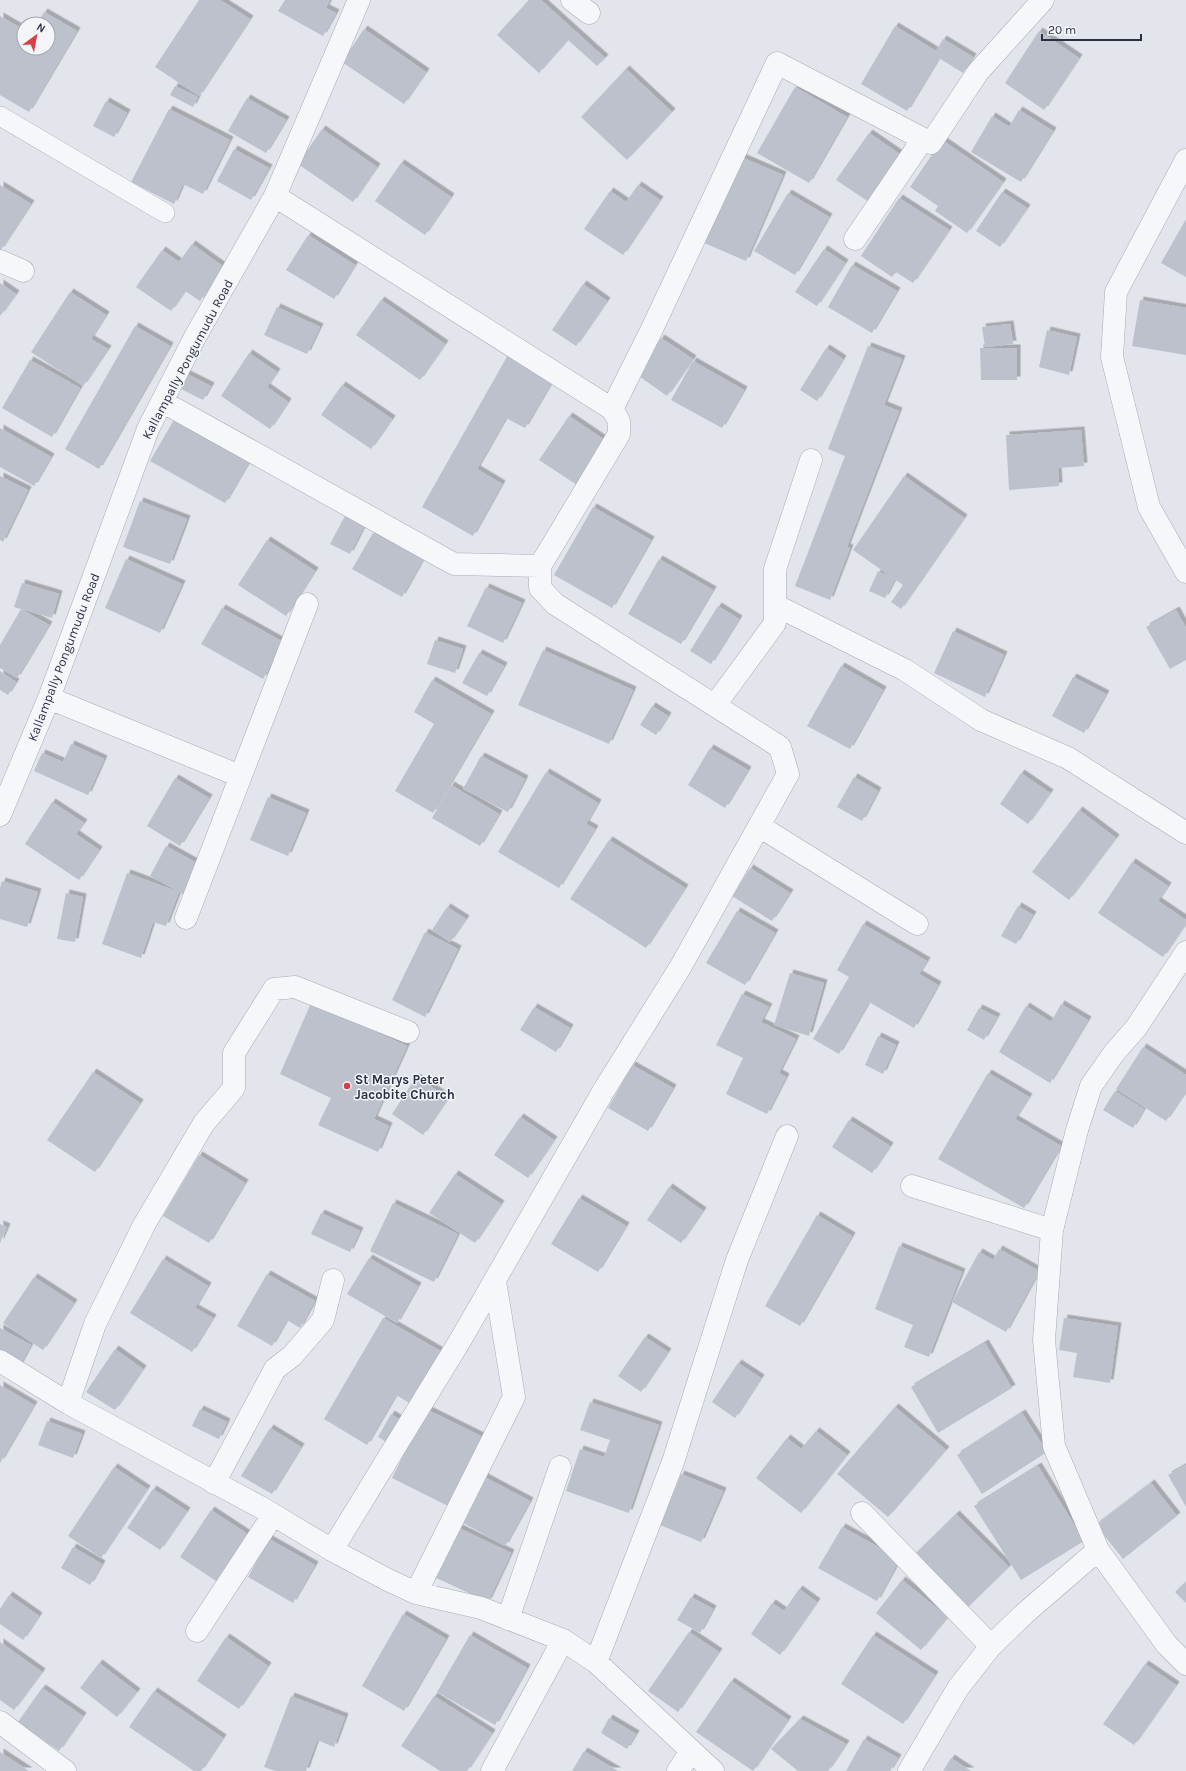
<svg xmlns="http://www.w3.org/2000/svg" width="1186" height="1771" font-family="Karla,sans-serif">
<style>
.building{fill:#bcc1cc;filter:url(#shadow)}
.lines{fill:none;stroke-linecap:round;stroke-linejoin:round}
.service-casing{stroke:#a7abb7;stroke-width:20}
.minor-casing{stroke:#a7abb7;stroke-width:23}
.service{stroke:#f6f7fa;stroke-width:19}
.minor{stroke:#f6f7fa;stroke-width:22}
.poi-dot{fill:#da3f45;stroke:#f3f5f9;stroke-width:1.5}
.labels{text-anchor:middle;stroke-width:3;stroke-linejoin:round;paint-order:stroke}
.street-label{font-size:13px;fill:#293046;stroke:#f3f5f9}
.poi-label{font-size:13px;font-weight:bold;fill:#293046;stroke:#f3f5f9;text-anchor:start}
</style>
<defs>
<filter id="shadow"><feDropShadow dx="3.5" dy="-3.5" stdDeviation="0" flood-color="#0004"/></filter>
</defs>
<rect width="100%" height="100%" fill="#e3e5ec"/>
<path class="building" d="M 199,0 L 220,0 L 250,19 L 199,96 L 155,67 Z
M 285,0 L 330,0 L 326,8 L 336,13 L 323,36 L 278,11 Z
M 529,0 L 541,0 L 605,58 L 597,66 L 568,40 L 539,73 L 497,35 Z
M 44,12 L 77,31 L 29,112 L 0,95 L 0,16 L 24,30 L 24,48 L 48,48 L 48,24 L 37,24 Z
M 895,26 L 936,51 L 943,39 L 973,57 L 963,73 L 939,58 L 907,111 L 861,84 Z
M 364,29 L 426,72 L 404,104 L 342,62 Z
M 1039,31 L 1079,58 L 1044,110 L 1005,83 Z
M 626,69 L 672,112 L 627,160 L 581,117 Z
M 175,86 L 198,97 L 193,107 L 170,95 Z
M 795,87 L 847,117 L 809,183 L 757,153 Z
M 247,98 L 286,120 L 266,153 L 228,131 Z
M 106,101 L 127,113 L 114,137 L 93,126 Z
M 169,109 L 230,140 L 203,194 L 183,184 L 174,204 L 131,182 Z
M 1019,110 L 1053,131 L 1021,182 L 971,152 L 992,116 L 1009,127 Z
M 322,129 L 377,167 L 353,202 L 298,164 Z
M 869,133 L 904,157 L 872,204 L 836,180 Z
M 942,140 L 1003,182 L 967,233 L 935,211 L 938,206 L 910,187 Z
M 234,149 L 269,168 L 251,200 L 217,181 Z
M 739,156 L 783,175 L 746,261 L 702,242 Z
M 401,163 L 451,197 L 425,235 L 375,201 Z
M 0,185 L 31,204 L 0,251 Z
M 638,185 L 660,200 L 623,255 L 584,229 L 610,191 L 626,202 Z
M 1002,192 L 1027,208 L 1000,247 L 976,231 Z
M 788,193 L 829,217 L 795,275 L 754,251 Z
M 899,198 L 949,230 L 913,283 L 896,272 L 892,277 L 861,256 Z
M 1186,219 L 1186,277 L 1161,263 Z
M 308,235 L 355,265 L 334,299 L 286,270 Z
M 192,244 L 224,267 L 200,301 L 185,291 L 171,311 L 136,287 L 162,250 L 179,262 Z
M 824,249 L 845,263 L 817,306 L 795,292 Z
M 852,265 L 897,291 L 872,333 L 828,307 Z
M 0,283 L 16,294 L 0,316 Z
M 583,284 L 607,301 L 576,346 L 552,330 Z
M 70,292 L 106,315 L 91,339 L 108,349 L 83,386 L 31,352 Z
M 381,300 L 445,344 L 420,380 L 356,335 Z
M 1140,300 L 1186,308 L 1186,355 L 1132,346 Z
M 277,307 L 320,327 L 307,354 L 264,335 Z
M 1010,324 L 1013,344 L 985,347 L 982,327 Z
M 135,326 L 170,346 L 99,469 L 65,449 Z
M 1047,330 L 1077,337 L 1069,375 L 1039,367 Z
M 661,338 L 693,359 L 667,396 L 636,374 Z
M 868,346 L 902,359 L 884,405 L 899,411 L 847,547 L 850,548 L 830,600 L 795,586 L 845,456 L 828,449 Z
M 826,348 L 843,359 L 817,401 L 800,390 Z
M 980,348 L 1017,348 L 1017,380 L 981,380 Z
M 249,353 L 277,372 L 267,387 L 288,402 L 270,429 L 221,396 Z
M 509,353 L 554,378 L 525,428 L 506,418 L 477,469 L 502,484 L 473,536 L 422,507 Z
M 30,360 L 80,388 L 52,437 L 2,408 Z
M 693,361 L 744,390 L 722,428 L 671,400 Z
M 185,373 L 211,386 L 203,400 L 177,387 Z
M 342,385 L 392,419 L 371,449 L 321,415 Z
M 569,416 L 606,441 L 577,485 L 539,460 Z
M 175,418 L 250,460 L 225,503 L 150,461 Z
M 0,428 L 51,457 L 34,486 L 0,467 Z
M 1081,430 L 1084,466 L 1058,468 L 1059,486 L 1009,490 L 1006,435 Z
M 0,476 L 28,490 L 3,542 L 0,540 Z
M 904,476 L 964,518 L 901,609 L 891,602 L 903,585 L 853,550 Z
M 140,501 L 187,519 L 170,564 L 123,547 Z
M 593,507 L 651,540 L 612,608 L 554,575 Z
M 347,512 L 366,522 L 350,554 L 330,544 Z
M 373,533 L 396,545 L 402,535 L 428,550 L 402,597 L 352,569 Z
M 267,540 L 315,571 L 286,616 L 238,585 Z
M 126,559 L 182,584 L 160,633 L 105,608 Z
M 659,559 L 713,590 L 681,644 L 628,614 Z
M 878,571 L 895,579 L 885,598 L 869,591 Z
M 22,583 L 59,594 L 52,618 L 14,607 Z
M 486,587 L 522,603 L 503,643 L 467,626 Z
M 718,606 L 739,619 L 711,664 L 690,651 Z
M 222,608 L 283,642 L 263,679 L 201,644 Z
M 21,609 L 49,625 L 17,678 L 0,668 L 0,645 Z
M 1176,610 L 1186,628 L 1186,660 L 1170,669 L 1146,627 Z
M 953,631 L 1004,655 L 985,697 L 934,673 Z
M 435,640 L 463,649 L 455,673 L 427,664 Z
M 543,650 L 633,690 L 609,744 L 518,705 Z
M 479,653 L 504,666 L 487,696 L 462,683 Z
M 841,666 L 883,690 L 850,749 L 807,726 Z
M 0,671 L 16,682 L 8,695 L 0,690 Z
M 1073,677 L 1106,694 L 1084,733 L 1052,716 Z
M 432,680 L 491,714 L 433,813 L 395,791 L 434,724 L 414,712 Z
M 652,706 L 668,716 L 656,735 L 640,725 Z
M 71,744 L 104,759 L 88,795 L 34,771 L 42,753 L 63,762 Z
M 710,748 L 748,770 L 725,808 L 688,785 Z
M 481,756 L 525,779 L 508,812 L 463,789 Z
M 546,772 L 598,803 L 586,824 L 595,829 L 559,888 L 498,852 Z
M 1021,773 L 1050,793 L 1028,824 L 1000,804 Z
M 854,777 L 878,791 L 862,821 L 837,807 Z
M 175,778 L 209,798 L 180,846 L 147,826 Z
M 451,785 L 499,814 L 480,846 L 432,818 Z
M 268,797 L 306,813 L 288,856 L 250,840 Z
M 52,802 L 84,823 L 76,834 L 99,850 L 79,880 L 25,844 Z
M 1079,810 L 1116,838 L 1069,900 L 1032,872 Z
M 609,840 L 685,888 L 646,948 L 570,899 Z
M 166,846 L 200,865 L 185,895 L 150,876 Z
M 1132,862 L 1168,886 L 1158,901 L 1186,920 L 1186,923 L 1163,957 L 1098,913 Z
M 750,868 L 790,893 L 772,921 L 732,896 Z
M 127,873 L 179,892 L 166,926 L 153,922 L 141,958 L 102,944 Z
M 2,881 L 38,892 L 27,927 L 0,919 L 0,888 Z
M 66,893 L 83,897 L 75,942 L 57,939 Z
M 1018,906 L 1033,915 L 1016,944 L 1001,936 Z
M 447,907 L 466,919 L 450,942 L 432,930 Z
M 737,911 L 775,933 L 745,985 L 706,963 Z
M 863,924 L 927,961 L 919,974 L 938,985 L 914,1028 L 869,1002 L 839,1054 L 813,1039 L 849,977 L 837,970 Z
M 425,932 L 458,949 L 425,1017 L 392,1000 Z
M 790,973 L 824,983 L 809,1036 L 774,1025 Z
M 742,994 L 769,1007 L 761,1022 L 796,1039 L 779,1073 L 786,1077 L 767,1114 L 726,1094 L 743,1058 L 716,1045 Z
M 311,1003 L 407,1046 L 374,1119 L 389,1126 L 378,1152 L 318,1125 L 331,1098 L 280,1074 Z
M 1061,1004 L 1088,1020 L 1050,1083 L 999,1052 L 1026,1006 L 1051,1022 Z
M 534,1007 L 570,1028 L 556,1052 L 520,1030 Z
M 979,1008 L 997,1017 L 984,1040 L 967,1030 Z
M 878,1036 L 896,1045 L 883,1074 L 865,1065 Z
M 1143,1047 L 1186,1075 L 1186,1091 L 1166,1121 L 1116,1089 Z
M 632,1065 L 673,1088 L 648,1131 L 608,1108 Z
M 93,1072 L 140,1103 L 95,1172 L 47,1140 Z
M 988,1073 L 1029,1097 L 1015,1119 L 1061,1146 L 1024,1208 L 938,1159 Z
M 416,1077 L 448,1098 L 423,1135 L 392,1114 Z
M 1115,1091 L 1144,1109 L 1133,1128 L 1103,1110 Z
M 520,1117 L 554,1140 L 528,1178 L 494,1155 Z
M 849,1120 L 890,1146 L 872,1173 L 832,1147 Z
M 199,1155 L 245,1183 L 209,1243 L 163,1216 Z
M 455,1174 L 501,1204 L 475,1243 L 429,1213 Z
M 669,1187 L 703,1211 L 681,1243 L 647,1220 Z
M 579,1198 L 626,1226 L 598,1272 L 551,1244 Z
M 393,1203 L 458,1234 L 434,1282 L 370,1251 Z
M 321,1213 L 360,1231 L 350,1252 L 311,1234 Z
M 817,1215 L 852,1236 L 800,1326 L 765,1306 Z
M 0,1224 L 7,1227 L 0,1243 Z
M 899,1246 L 962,1272 L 929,1357 L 904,1347 L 913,1325 L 875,1309 Z
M 999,1249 L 1039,1271 L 1006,1332 L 952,1302 L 979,1252 L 993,1260 Z
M 369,1258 L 418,1286 L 397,1323 L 347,1294 Z
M 163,1259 L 208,1286 L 195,1308 L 213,1318 L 192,1352 L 130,1313 Z
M 267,1274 L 315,1301 L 300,1328 L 287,1320 L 272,1346 L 237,1326 Z
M 34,1277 L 74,1303 L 43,1350 L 3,1323 Z
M 383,1318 L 442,1352 L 411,1404 L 396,1395 L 367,1445 L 324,1419 Z
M 1064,1318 L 1118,1326 L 1110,1383 L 1073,1377 L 1077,1353 L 1059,1350 Z
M 0,1328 L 31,1345 L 19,1367 L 0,1358 Z
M 645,1337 L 668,1352 L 641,1392 L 618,1376 Z
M 985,1343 L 1012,1388 L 938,1433 L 911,1387 Z
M 115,1349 L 143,1369 L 115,1410 L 86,1392 Z
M 738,1363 L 761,1378 L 735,1418 L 712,1402 Z
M 0,1385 L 34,1405 L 0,1463 Z
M 590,1402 L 659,1425 L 629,1513 L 566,1491 L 580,1449 L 604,1457 L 610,1440 L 580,1430 Z
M 895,1407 L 946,1450 L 888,1517 L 837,1474 Z
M 200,1409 L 227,1422 L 219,1439 L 192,1426 Z
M 426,1409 L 489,1440 L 454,1509 L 392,1478 Z
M 1022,1413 L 1047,1452 L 982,1494 L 957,1455 Z
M 391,1414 L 404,1422 L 391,1445 L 378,1437 Z
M 47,1421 L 82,1434 L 73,1458 L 38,1445 Z
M 270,1428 L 301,1447 L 272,1494 L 241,1476 Z
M 816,1431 L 847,1455 L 801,1513 L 756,1478 L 787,1438 L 801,1449 Z
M 1186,1465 L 1186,1507 L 1168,1475 Z
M 1038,1466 L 1084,1541 L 1021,1580 L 974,1506 Z
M 114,1467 L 147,1489 L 101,1558 L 68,1536 Z
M 681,1474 L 723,1491 L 701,1542 L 660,1525 Z
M 481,1475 L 530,1501 L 505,1546 L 456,1519 Z
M 1151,1483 L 1177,1516 L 1123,1559 L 1096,1525 Z
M 153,1489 L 187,1511 L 160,1550 L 127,1528 Z
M 211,1510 L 249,1535 L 219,1583 L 180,1557 Z
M 956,1514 L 1009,1567 L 965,1610 L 912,1557 Z
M 455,1526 L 511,1553 L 488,1602 L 432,1576 Z
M 842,1527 L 900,1559 L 877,1601 L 818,1568 Z
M 269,1539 L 315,1565 L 293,1603 L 248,1577 Z
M 73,1547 L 102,1564 L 90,1585 L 61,1568 Z
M 902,1580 L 948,1617 L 921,1650 L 876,1613 Z
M 1186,1582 L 1186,1603 L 1175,1592 Z
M 799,1589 L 817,1602 L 780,1655 L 751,1634 L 772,1603 L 784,1611 Z
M 9,1595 L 39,1616 L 23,1640 L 0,1624 L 0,1609 Z
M 691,1597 L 713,1609 L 700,1633 L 677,1620 Z
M 403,1614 L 446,1639 L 404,1711 L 362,1686 Z
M 689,1632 L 719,1652 L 678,1712 L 648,1691 Z
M 470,1635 L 527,1668 L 495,1725 L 437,1692 Z
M 873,1635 L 935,1675 L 903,1724 L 841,1684 Z
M 226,1637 L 268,1666 L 239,1709 L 197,1681 Z
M 0,1642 L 42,1672 L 14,1710 L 0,1700 Z
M 99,1663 L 137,1692 L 117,1717 L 80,1688 Z
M 1145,1664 L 1176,1685 L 1134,1745 L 1103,1724 Z
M 731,1681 L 788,1720 L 753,1771 L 696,1732 Z
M 42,1688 L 83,1716 L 59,1751 L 18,1722 Z
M 154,1691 L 223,1738 L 201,1771 L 194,1771 L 129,1727 Z
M 291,1696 L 345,1717 L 334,1747 L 317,1740 L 306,1771 L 275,1771 L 264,1767 Z
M 434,1696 L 492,1733 L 467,1771 L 440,1771 L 401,1746 Z
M 609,1718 L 636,1734 L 627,1749 L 601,1733 Z
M 800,1719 L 846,1744 L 828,1771 L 798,1771 L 771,1749 Z
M 864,1739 L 898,1758 L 890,1771 L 846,1771 Z
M 584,1751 L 618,1771 L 572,1771 Z
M 0,1752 L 29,1771 L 0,1771 Z
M 951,1758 L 971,1771 L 943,1771 Z"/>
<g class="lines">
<defs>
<path id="service" d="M 0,116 L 165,213"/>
<path id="minor" d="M 572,0 L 589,13
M 1186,160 L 1116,292 L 1112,357 L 1149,507 L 1186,572
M 275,196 L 612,409 L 619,421 L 619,434 L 540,566 L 540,588 L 555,604 L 780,747 L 788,774 L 681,966 L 604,1090 L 461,1339 L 332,1550
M 855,239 L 923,139
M 0,261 L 23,271
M 163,402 L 454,564 L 540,566
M 612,409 L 651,331 L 777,63 L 931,143 L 978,72 L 1043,0
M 775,605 L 905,670 L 981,720 L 1068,758 L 1186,833
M 49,698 L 240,776
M 715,705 L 775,623 L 775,569 L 811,460
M 0,815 L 49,698 L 148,429 L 195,337 L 275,196 L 359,0
M 759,826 L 917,924
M 186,918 L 307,604
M 1052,1230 L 1077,1130 L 1091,1086 L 1114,1053 L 1136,1028 L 1186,952
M 0,1361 L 68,1403 L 262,1508 L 332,1550 L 386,1579 L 416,1593 L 481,1608 L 563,1640 L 596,1662 L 713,1771
M 68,1403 L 95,1324 L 144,1225 L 204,1123 L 234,1088 L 234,1053 L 274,989 L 295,987 L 408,1032
M 214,1483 L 275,1369 L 292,1356 L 323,1320 L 333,1280
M 862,1513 L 991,1646
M 1098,1550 L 1167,1645 L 1186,1664
M 416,1593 L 514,1397 L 495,1281
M 508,1619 L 560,1467
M 197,1631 L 273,1515
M 596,1662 L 673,1462 L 737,1260 L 787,1136
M 0,1722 L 65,1771
M 492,1771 L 563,1640
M 678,1771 L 691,1751
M 909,1771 L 958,1688 L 991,1646 L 1024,1614 L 1098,1550 L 1054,1446 L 1044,1340 L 1052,1230 L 912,1186"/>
</defs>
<use href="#service" class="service-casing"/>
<use href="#minor" class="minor-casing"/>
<use href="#service" class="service"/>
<use href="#minor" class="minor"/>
</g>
<circle class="poi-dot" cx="347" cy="1086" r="4"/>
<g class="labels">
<g class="street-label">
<text transform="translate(187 359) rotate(-62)" y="5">Kallampally Pongumudu Road</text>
<text transform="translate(63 657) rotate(-69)" y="5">Kallampally Pongumudu Road</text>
</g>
<g class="poi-label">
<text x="355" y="1084">St Marys Peter<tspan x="355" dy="15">Jacobite Church</tspan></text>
</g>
</g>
<g transform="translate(36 36) rotate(32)"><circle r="19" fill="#f3f5f9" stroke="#a2a6b1"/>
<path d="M0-3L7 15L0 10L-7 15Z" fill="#da3f45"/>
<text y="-6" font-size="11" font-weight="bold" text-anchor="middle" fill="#293046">N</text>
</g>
<path d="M1042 34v6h99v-6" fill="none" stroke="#293046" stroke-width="2"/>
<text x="1048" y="34" font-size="12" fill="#293046" stroke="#f3f5f9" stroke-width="3" paint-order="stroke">20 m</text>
</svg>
